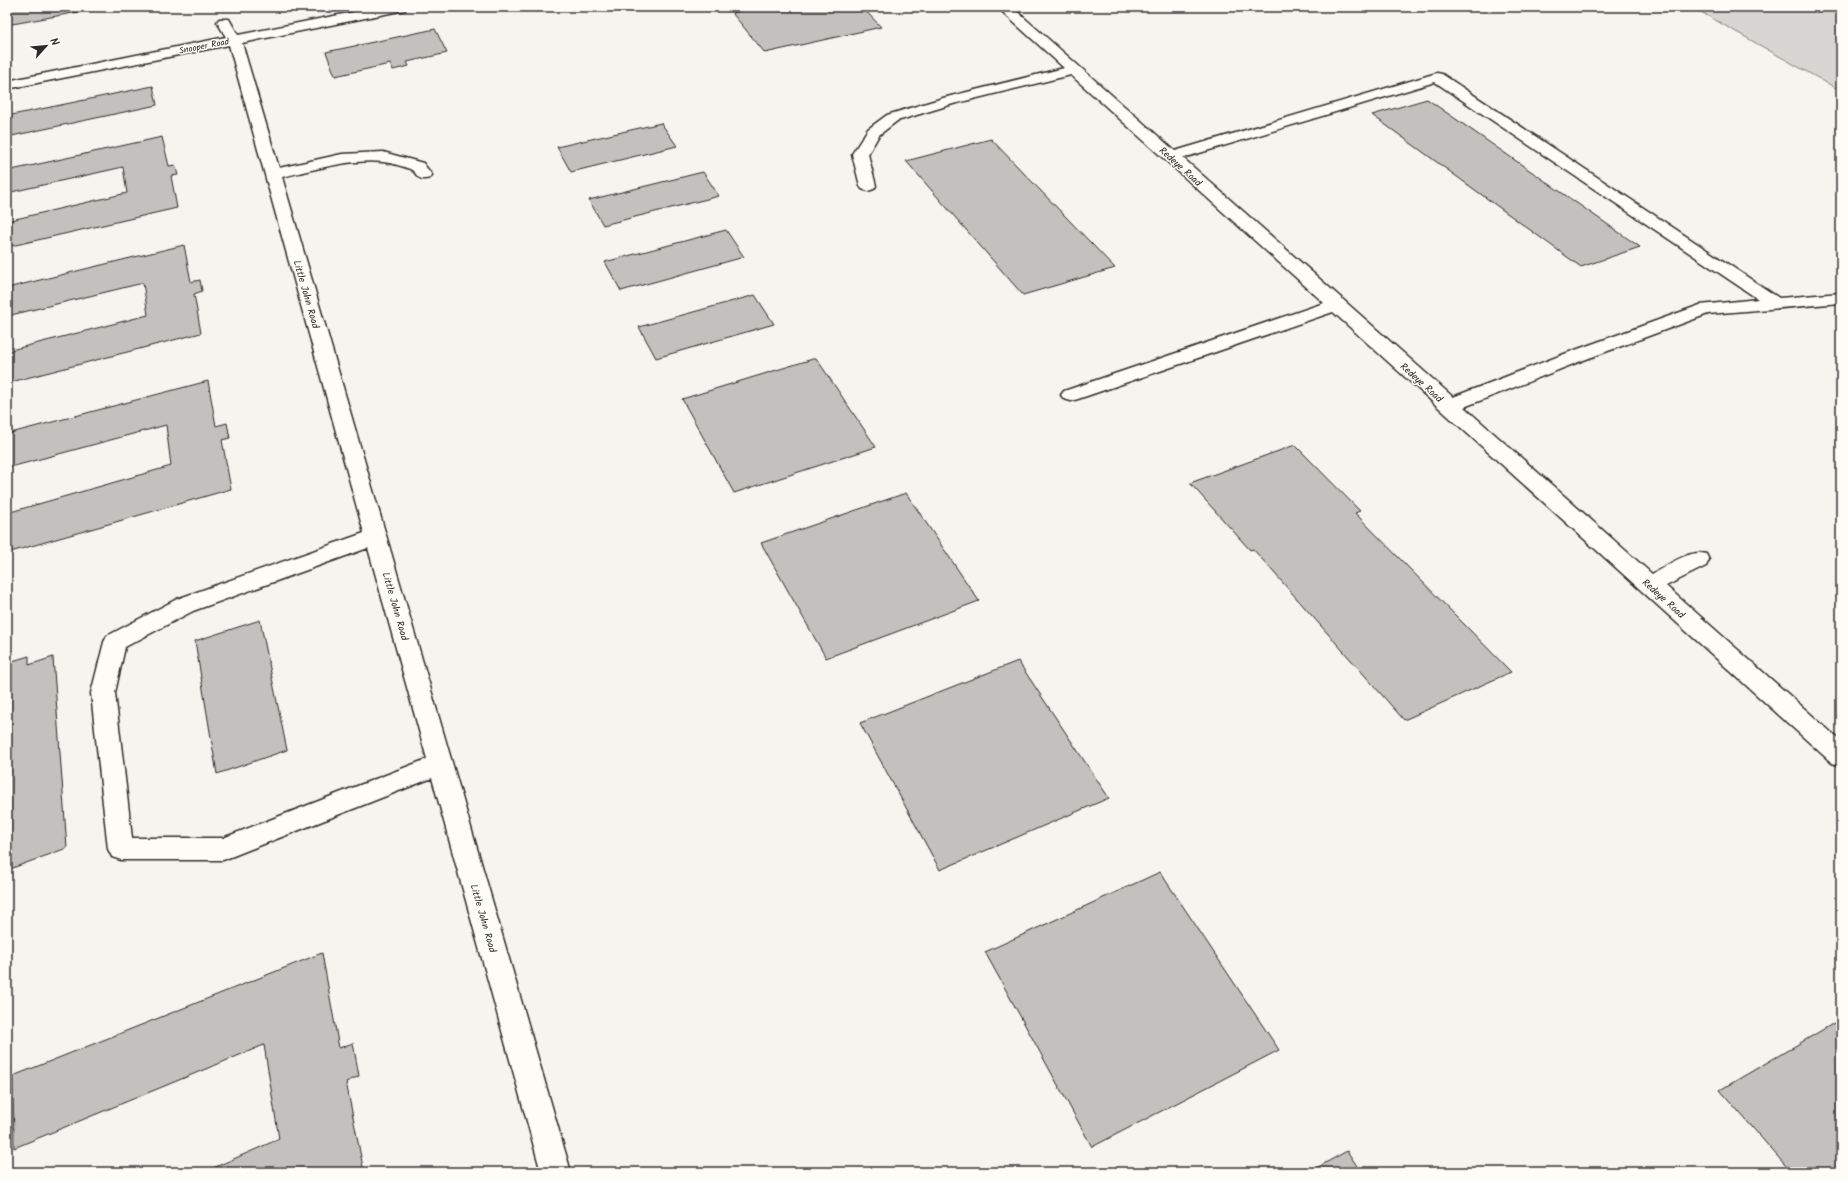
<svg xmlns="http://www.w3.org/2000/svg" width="1848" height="1179" font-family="Kalam,sans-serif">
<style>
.green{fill:#d7d6d2;stroke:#81807e}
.building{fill:#c2c1be;stroke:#2b2b2b}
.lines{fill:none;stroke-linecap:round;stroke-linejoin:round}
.minor-casing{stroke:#2b2b2b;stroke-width:3}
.minor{fill:#fdfcf7;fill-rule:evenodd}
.labels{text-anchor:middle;stroke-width:3;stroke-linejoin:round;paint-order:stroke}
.far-street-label{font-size:9px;fill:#2b2b2b;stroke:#fdfcf7}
.street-label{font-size:10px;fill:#2b2b2b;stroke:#fdfcf7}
</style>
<rect width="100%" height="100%" fill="#f5f4ef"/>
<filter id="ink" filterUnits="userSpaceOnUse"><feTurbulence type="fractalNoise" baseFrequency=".025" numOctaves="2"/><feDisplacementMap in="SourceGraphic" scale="8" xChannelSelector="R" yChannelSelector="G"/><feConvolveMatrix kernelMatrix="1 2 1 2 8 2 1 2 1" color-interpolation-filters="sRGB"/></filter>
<g filter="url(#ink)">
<path class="green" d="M 1692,7 L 1841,7 L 1841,91 Z"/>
<path class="building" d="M 7,7 L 106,7 L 7,25 Z
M 760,7 L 862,7 L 881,27 L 765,53 L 732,13 Z
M 435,29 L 447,53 L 407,62 L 409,66 L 393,70 L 390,64 L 335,76 L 326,52 Z
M 153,86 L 157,105 L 7,137 L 7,116 Z
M 1427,99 L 1640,247 L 1581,267 L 1372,115 Z
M 661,123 L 677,146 L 571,172 L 557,147 Z
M 162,137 L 169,166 L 175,165 L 178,175 L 171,176 L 177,208 L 7,247 L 7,221 L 127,193 L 123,167 L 7,193 L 7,171 Z
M 991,139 L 1115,268 L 1023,295 L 906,161 Z
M 703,172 L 719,196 L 603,225 L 589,200 Z
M 726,230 L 744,257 L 621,291 L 605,262 Z
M 184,245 L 191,282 L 200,280 L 202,291 L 194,294 L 201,333 L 7,383 L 7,351 L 148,315 L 143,283 L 7,316 L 7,288 Z
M 755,295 L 774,324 L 656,358 L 639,327 Z
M 816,358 L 876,447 L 734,493 L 682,399 Z
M 208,381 L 216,426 L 227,423 L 230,438 L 222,440 L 231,489 L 7,553 L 7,513 L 171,466 L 166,425 L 7,468 L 7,434 Z
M 1295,445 L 1360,511 L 1355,513 L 1511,672 L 1404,720 L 1253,549 L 1250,550 L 1190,483 Z
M 906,493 L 979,601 L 826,658 L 761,543 Z
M 260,620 L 287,750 L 217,774 L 195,641 Z
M 29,656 L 29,665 L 53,657 L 67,848 L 7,870 L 7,671 L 9,670 L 9,662 Z
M 1018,661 L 1109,798 L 940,870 L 860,723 Z
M 1160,872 L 1279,1050 L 1092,1147 L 985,952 Z
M 322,953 L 339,1048 L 353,1043 L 359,1076 L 346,1082 L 364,1172 L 204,1172 L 279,1139 L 264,1045 L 14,1148 L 13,1076 Z
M 1841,1019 L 1841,1172 L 1791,1172 L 1720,1090 Z
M 1347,1151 L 1361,1172 L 1309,1172 Z"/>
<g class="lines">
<defs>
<path id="minor" d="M 379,7 L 407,7 L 405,10 L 400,11 L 242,43 L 279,168 L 342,154 L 383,152 L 423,163 L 432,175 L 430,178 C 415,182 419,173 410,169 C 402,166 391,163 383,162 C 353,158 312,170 282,177 L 571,1172 L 541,1172 L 432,778 L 223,860 L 121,860 L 112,857 L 108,849 L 91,693 L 104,642 L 107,636 L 177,599 L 364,533 L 229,45 L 7,89 L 7,81 L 226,37 L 217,22 L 219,19 L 229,19 L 238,35 ZM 368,548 L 427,759 L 223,838 L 132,838 L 115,693 L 125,647 L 193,611 Z
M 997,7 L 1012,7 L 1175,151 L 1437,73 L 1442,74 L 1779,298 L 1841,293 L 1841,303 L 1708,314 L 1581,361 L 1464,407 L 1652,574 C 1667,566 1689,549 1706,554 L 1709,560 L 1706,566 L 1666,586 L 1841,741 L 1841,766 L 1832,763 L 1333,312 L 1078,399 L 1071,401 L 1064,399 L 1061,395 L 1064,391 L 1324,303 L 1071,75 L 953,104 L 897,121 L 879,135 L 868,154 L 876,186 L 874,189 L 868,191 L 862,189 L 860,186 L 852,154 L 868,129 L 887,115 L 943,98 L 1064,68 ZM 1435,82 L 1758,299 L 1700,305 L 1567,353 L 1453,397 L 1183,158 Z"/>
</defs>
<use href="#minor" class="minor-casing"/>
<use href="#minor" class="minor"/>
</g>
</g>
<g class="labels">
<g class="far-street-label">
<text transform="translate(204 46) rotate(-11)" y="3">Snooper Road</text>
</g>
<g class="street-label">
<text transform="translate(1181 166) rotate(42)" y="4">Redeye Road</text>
<text transform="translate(307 294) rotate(74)" y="4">Little John Road</text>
<text transform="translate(1422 382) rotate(42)" y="4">Redeye Road</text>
<text transform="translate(1664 598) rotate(42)" y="4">Redeye Road</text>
<text transform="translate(396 606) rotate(74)" y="4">Little John Road</text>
<text transform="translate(484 918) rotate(74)" y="4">Little John Road</text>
</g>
</g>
<rect width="1848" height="1179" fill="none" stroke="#fdfcf7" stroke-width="24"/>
<rect x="12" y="12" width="1824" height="1155" fill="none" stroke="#2b2b2b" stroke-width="1.5" filter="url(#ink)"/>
<g transform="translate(46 46) rotate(63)" stroke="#fdfcf7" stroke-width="3" paint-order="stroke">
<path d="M0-3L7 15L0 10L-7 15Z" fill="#2b2b2b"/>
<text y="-6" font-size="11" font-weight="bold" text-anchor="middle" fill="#2b2b2b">N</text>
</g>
</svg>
